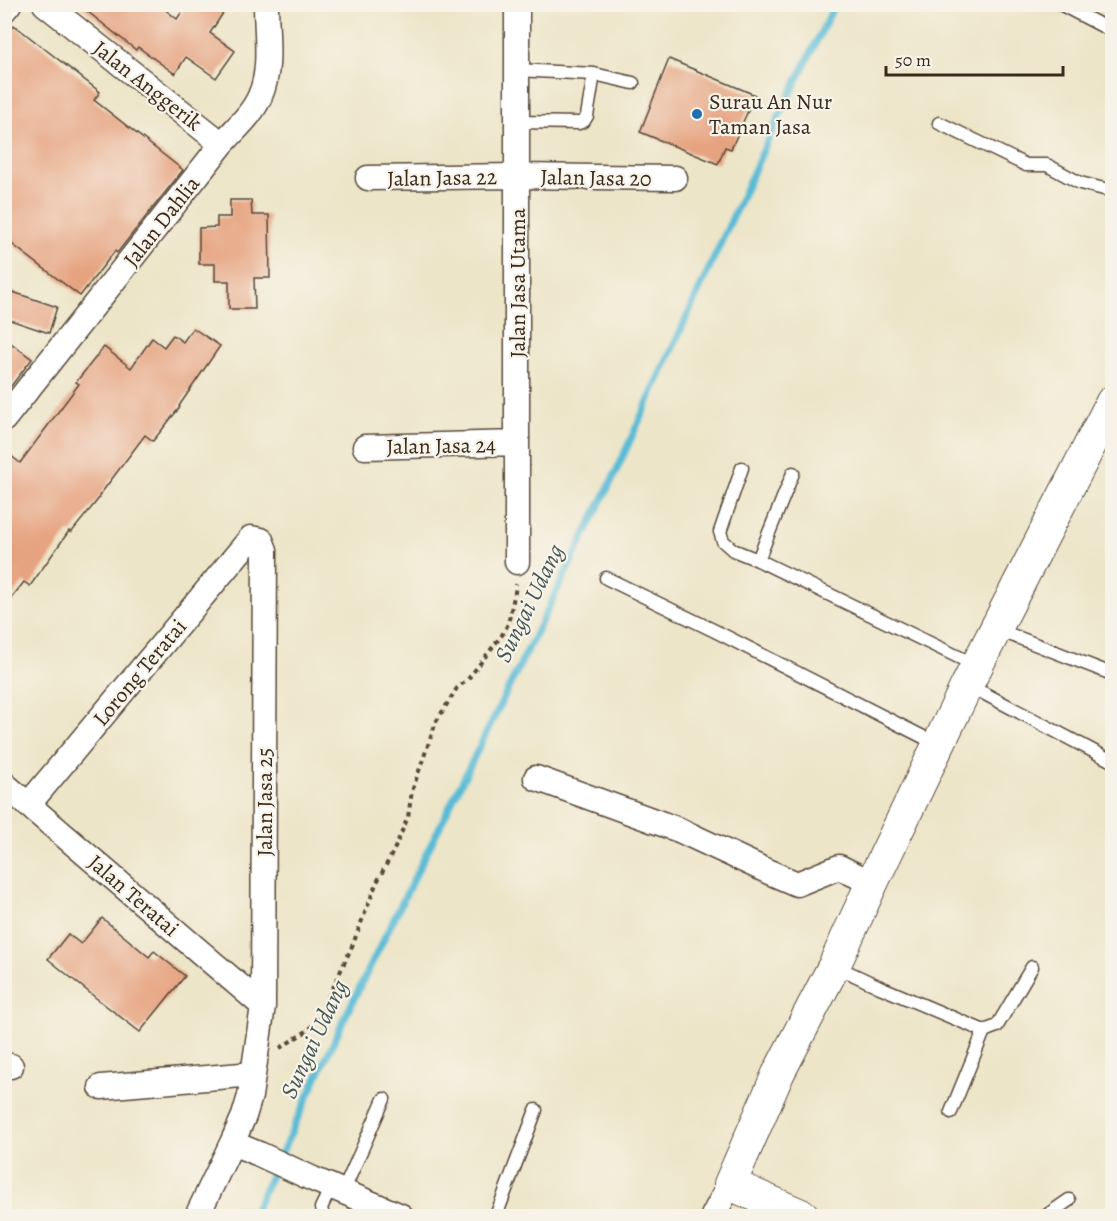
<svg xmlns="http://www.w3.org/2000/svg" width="1117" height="1221" font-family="Alegreya,serif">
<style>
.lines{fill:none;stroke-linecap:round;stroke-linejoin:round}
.stream{stroke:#58bbd6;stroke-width:7}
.building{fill:#e6a380}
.service-casing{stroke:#564638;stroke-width:15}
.minor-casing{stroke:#564638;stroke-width:27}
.tertiary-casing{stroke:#564638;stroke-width:34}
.path{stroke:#564638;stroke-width:4;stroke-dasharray:4.5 4.5;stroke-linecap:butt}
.service{stroke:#fff;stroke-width:12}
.minor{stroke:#fff;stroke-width:24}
.tertiary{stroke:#fff;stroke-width:32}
.poi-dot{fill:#1f6fb2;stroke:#f7f3e8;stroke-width:2}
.labels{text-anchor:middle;stroke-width:4.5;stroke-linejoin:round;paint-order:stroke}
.street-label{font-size:22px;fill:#3b2a1e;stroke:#f7f3e8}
.poi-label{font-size:22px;fill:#3b2a1e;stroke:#f7f3e8;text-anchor:start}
.water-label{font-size:24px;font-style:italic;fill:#445655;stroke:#f7f3e8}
</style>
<rect width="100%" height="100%" fill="#f7f3e8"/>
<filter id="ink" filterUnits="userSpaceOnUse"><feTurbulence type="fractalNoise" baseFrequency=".0167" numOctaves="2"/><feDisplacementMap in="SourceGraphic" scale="12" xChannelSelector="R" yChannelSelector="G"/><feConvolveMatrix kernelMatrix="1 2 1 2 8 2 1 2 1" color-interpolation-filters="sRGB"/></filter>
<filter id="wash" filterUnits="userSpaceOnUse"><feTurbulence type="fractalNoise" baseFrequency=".008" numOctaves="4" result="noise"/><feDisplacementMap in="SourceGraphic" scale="24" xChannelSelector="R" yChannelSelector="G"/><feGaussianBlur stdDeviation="1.35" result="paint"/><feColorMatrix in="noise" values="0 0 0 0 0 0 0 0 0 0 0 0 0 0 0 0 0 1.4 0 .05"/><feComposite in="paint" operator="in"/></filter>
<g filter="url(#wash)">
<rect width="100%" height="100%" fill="#ede5c8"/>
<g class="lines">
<path class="stream" d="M 252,1216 L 348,1011 L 612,480 L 774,127 L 835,4"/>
</g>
<g id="blocks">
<path class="building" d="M 78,4 L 158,4 L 177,19 L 187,4 L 229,4 L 210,33 L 235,51 L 216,78 L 186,57 L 175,74 L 138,47 L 136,50 Z
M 14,25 L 100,92 L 94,100 L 183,170 L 117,253 L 115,251 L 80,296 L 4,238 L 4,37 Z
M 669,59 L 755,95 L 731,149 L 725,147 L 718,164 L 640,132 Z
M 230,200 L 251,200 L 252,215 L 269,215 L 270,278 L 254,278 L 255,309 L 229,309 L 229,281 L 215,281 L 215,264 L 199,264 L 199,228 L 217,227 L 217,217 L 230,217 Z
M 4,289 L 57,307 L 49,333 L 4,318 Z
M 193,328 L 220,346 L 179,406 L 180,407 L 153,441 L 145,435 L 99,496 L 100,497 L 71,533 L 69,531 L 30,586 L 24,582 L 4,607 L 4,450 L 20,463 L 79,384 L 76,382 L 104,347 L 131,368 L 152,338 L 164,347 L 173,335 L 183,342 Z
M 4,338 L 32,359 L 4,395 Z
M 102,918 L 149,957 L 154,951 L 185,976 L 140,1032 L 96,998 L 48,959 L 68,934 L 81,944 Z"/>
</g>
</g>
<g filter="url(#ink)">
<use href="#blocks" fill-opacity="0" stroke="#564638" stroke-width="1.5"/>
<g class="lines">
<defs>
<path id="service" d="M 1060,4 L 1112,31
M 517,70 L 594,74 L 633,83
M 517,122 L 579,123 L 584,121 L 587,116 L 594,74
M 939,123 L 1026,165 L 1047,165 L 1080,183 L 1112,191
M 742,468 L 720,532 L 723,541 L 733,550 L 758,560 L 975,665
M 758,560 L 793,473
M 606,578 L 717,632 L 937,744
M 996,629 L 1112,674
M 968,685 L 1112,761
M 835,966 L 880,987 L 984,1031 L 997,1026 L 1032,967
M 951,1112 L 984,1031
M 343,1192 L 384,1099
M 323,1216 L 321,1208 L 331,1187
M 496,1216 L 536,1110
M 1046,1216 L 1069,1200"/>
<path id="minor" d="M 45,4 L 222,144
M 517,4 L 517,562
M 4,10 L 9,4
M 368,178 L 517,176 L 675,178
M 4,419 L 222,144 C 235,129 252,115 260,96 C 272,70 266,33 266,4
M 365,447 L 517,443
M 536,778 L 679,830 L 769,872 L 797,884 L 839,867 L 872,883
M 4,784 L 263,1006
M 28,805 L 251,538 L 261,540 L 265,550 L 263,1006 L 250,1096 L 244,1116 L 232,1143 L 197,1216
M 4,1065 L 11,1066
M 101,1087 L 253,1074
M 232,1143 L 259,1154 L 313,1179 L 401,1216
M 713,1216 L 730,1184"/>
<path id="tertiary" d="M 803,1216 L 730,1184 L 778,1074 L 834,966 L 872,883 L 967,685 L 1112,402"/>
</defs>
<use href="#service" class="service-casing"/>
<use href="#minor" class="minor-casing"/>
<use href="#tertiary" class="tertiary-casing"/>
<path class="path" d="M 280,1048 L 310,1029 L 331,992 L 353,944 L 376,884 L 394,850 L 408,817 L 412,791 L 436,722 L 457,688 L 468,679 L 502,635 L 508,624 L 515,592 L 516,584"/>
<use href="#service" class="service"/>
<use href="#minor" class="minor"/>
<use href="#tertiary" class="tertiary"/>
</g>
</g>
<circle class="poi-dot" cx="697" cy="114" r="6"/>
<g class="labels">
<g class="street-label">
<text transform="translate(148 85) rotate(38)" y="8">Jalan Anggerik</text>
<text transform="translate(442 177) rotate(-1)" y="8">Jalan Jasa 22</text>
<text transform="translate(596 177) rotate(1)" y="8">Jalan Jasa 20</text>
<text transform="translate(161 221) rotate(-52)" y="8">Jalan Dahlia</text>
<text transform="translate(517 283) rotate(-90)" y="8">Jalan Jasa Utama</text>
<text transform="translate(441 445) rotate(-1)" y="8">Jalan Jasa 24</text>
<text transform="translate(139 672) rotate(-50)" y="8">Lorong Teratai</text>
<text transform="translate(264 802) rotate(-90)" y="8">Jalan Jasa 25</text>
<text transform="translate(134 895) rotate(41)" y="8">Jalan Teratai</text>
</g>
<g class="poi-label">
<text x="709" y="109">Surau An Nur<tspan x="709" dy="25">Taman Jasa</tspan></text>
</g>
<g class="water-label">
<text transform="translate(529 603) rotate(-64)" y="8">Sungai Udang</text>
<text transform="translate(314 1039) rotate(-65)" y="8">Sungai Udang</text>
</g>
</g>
<rect width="1117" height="1221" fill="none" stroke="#f7f3e8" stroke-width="24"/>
<path d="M886 66v9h177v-9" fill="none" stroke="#3b2a1e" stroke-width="3"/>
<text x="895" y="66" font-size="18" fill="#3b2a1e" stroke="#f7f3e8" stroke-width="4.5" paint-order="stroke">50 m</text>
</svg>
